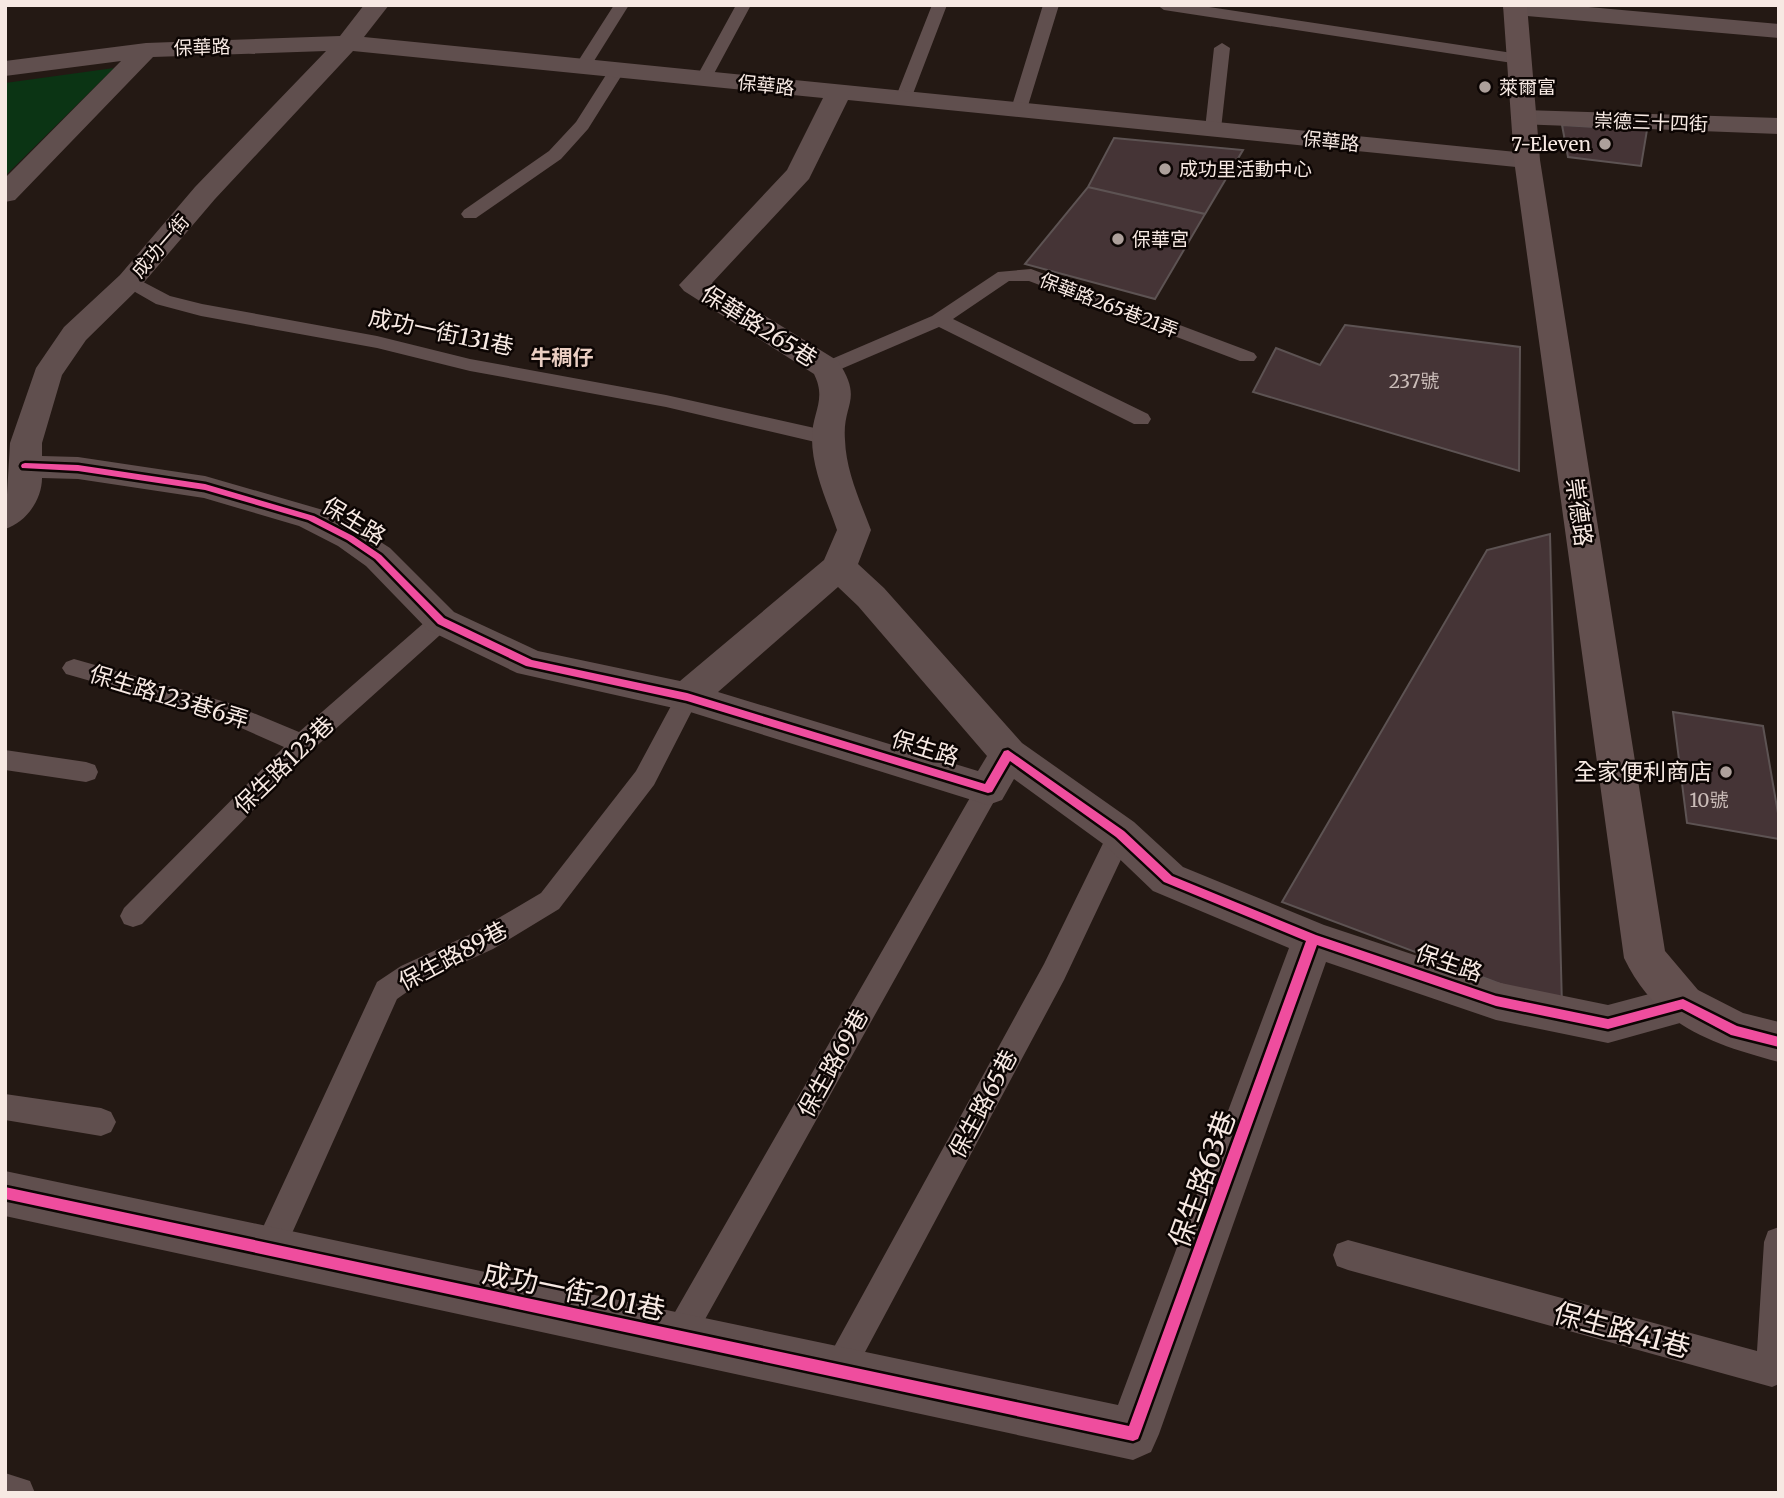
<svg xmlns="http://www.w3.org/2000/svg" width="1784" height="1498" font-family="Merriweather,'Noto Sans TC',serif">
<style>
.green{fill:#0b3414}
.building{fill:#453436;stroke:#5d5353;stroke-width:2}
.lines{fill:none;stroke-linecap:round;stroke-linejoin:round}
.lane{fill:#604f4e;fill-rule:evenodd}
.street{fill:#604f4e;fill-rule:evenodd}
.secondary{fill:#63504f;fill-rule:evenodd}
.cycleway-casing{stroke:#0c0503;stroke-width:5}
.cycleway{fill:#ef4d9e;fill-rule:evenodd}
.poi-dot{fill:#ada09b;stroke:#0c0503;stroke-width:2.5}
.labels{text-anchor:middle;stroke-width:5;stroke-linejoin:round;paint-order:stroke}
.far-street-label{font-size:19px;fill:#f7e9e3;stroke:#0c0503}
.far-poi-label{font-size:19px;fill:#f7e9e3;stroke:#0c0503;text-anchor:start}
.number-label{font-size:19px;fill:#cabcb8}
.far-quarter-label{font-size:21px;font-weight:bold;fill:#ebcfc3;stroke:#0c0503}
.street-label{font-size:23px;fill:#f7e9e3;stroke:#0c0503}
.poi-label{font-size:23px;fill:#f7e9e3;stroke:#0c0503;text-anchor:end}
.near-street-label{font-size:28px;fill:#f7e9e3;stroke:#0c0503}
</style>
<rect width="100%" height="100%" fill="#241914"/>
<path class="green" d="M 114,68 L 5,176 L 5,83 Z"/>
<path class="building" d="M 1562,125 L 1647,130 L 1641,166 L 1568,157 Z
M 1114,138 L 1243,150 L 1205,214 L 1088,187 Z
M 1088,187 L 1205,214 L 1155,299 L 1025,264 Z
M 1345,325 L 1520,347 L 1519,471 L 1253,392 L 1276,348 L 1320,365 Z
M 1550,534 L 1562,1007 L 1282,902 L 1487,550 Z
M 1673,712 L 1763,726 L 1779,819 L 1779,839 L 1687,823 Z"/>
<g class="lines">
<path class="lane" d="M 614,5 L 629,5 L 589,69 L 577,69 L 575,66 Z
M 736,5 L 751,5 L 710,81 L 698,81 L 696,78 Z
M 932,5 L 947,5 L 911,99 L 909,102 L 897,102 L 895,99 Z
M 1043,5 L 1059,5 L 1027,109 L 1019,114 L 1013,112 L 1011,109 Z
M 1157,5 L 1196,5 L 1519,54 L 1527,59 L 1519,64 L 1164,10 Z
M 1222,43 L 1230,48 L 1221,129 L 1213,134 L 1205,129 L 1214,48 Z
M 617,65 L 625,70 L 588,129 L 561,159 L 476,218 L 464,218 L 461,214 L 464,210 L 549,151 L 576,122 L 611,67 Z
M 1031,269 L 1254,353 L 1257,357 L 1254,361 L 1240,361 L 1029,281 L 1009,281 L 953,319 L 1148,414 L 1151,419 L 1148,424 L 1134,424 L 939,327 L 834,372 L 820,372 L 817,368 L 820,364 L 932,316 L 998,272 Z
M 130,275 L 170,296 L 202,304 L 377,336 L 470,359 L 666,395 L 828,431 L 835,433 L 838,438 L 835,443 L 828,445 L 666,407 L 470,371 L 377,348 L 201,316 L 156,304 L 123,285 L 121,281 L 123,277 Z
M 441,613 L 449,615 L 452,621 L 449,627 L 311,751 L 142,924 L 133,927 L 124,924 L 120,916 L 124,908 L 284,747 L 214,716 L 66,674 L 62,668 L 66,662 L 74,659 L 229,703 L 299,732 L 433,615 Z
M 687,688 L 695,691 L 699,697 L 654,785 L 559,909 L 493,949 L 421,982 L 397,999 L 280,1260 L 269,1264 L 258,1260 L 254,1249 L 258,1238 L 377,982 L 401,966 L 473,933 L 541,893 L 636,771 L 679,691 Z
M 5,750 L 86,762 L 95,765 L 98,772 L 95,779 L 86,782 L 5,770 Z
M 988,779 L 997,782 L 1001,789 L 997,796 L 689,1348 L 678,1353 L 667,1348 L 662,1337 L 667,1326 L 979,782 Z
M 1120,824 L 1129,827 L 1133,834 L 1064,980 L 849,1382 L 838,1387 L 827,1382 L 822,1371 L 827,1360 L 1044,964 L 1111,827 Z
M 5,1094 L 101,1108 L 111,1112 L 116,1122 L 111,1132 L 101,1136 L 5,1120 Z
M 1779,1227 L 1779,1384 L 1772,1387 L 1348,1270 L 1337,1266 L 1333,1255 L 1337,1244 L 1348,1240 L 1757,1351 L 1764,1242 L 1768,1231 Z
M 5,1473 L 30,1481 L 35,1493 L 5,1493 Z"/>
<path class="street" d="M 364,5 L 389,5 L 364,37 L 1537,154 L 1540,160 L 1537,166 L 1527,168 L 848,100 L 809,179 L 712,283 L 838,361 C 864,401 842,403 845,440 C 846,471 860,501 871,530 L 858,564 L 884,588 L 1022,743 L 1134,822 L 1183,867 L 1324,925 L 1496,982 L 1608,1005 L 1683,985 L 1698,990 L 1705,1004 L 1698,1018 L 1608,1043 L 1496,1020 L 1326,962 L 1159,1434 L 1151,1452 L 1133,1460 L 5,1216 L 5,1171 L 1118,1405 L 1289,948 L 1153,891 L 1106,846 L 1014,779 L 1002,800 L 988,805 L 687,711 L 517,673 L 428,630 L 366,566 L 338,546 L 299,526 L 204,498 L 78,479 L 42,478 C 42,499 27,522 5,529 L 10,443 L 36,368 L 64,327 L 120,275 L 195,187 L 326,51 L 153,57 L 15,200 L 5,202 L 5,178 L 121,61 L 5,76 L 5,61 L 146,43 L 340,36 ZM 353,51 L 823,98 L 787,170 L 679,285 L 684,291 L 814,374 C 827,400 812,412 812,438 C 812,470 827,501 837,530 L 824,560 L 680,681 L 538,651 L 454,612 L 390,548 L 362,530 L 323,510 L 205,476 L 78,457 L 42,456 L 42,443 L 62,375 L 86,340 L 140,287 L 215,199 ZM 838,587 L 858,606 L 987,756 L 978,771 L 718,692 Z
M 1505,5 L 1566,5 L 1779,24 L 1779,38 L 1515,15 L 1507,13 L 1503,8 Z
M 1524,110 L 1779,118 L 1779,134 L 1515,124 L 1511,118 L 1515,112 Z"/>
<path class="secondary" d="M 1503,5 L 1527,5 L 1540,160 L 1665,951 L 1698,990 L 1743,1013 L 1779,1022 L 1779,1062 C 1711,1044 1656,1025 1624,958 L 1514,160 Z"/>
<defs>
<path id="cycleway" d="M 25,463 L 78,465 L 205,484 L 314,516 L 353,536 L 381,555 L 444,618 L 532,660 L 687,693 L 985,784 L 1004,751 L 1008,750 L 1124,831 L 1172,876 L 1316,935 L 1496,996 L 1608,1019 L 1683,999 L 1737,1026 L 1779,1037 L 1779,1047 L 1731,1035 L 1682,1009 L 1608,1029 L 1496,1006 L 1317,945 L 1140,1434 L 1138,1439 L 1133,1441 L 5,1199 L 5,1187 L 1129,1426 L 1306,941 L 1164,882 L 1116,837 L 1010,761 L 992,792 L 988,793 L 687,701 L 526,666 L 438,624 L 375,559 L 347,540 L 308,520 L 205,490 L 78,471 L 22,468 L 21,466 L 22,464 Z"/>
</defs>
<use href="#cycleway" class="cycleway-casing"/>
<use href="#cycleway" class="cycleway"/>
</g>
<g class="poi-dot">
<circle cx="1485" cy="87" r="7"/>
<circle cx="1605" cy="144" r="7"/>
<circle cx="1165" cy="169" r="7"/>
<circle cx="1118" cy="239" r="7"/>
<circle cx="1726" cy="772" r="7"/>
</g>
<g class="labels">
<g class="far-street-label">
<text transform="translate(202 47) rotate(-2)" y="7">保華路</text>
<text transform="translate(766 85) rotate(6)" y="7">保華路</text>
<text transform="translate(1651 122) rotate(2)" y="7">崇德三十四街</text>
<text transform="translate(1331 141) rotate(6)" y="7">保華路</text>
<text transform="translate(160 246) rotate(-49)" y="7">成功一街</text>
<text transform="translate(1109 305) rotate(21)" y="7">保華路265巷21弄</text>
</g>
<g class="far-poi-label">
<text x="1499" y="94">萊爾富</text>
<text x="1591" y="151" text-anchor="end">7-Eleven</text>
<text x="1179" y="176">成功里活動中心</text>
<text x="1132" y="246">保華宮</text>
</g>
<g class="number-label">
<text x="1414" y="388">237號</text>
<text x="1709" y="807">10號</text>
</g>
<g class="far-quarter-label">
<text x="562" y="365">牛稠仔</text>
</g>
<g class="street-label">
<text transform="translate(759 326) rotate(32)" y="8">保華路265巷</text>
<text transform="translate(441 332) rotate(12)" y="8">成功一街131巷</text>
<text transform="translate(1579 512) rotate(82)" y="8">崇德路</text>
<text transform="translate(354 521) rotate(31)" y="8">保生路</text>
<text transform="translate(169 697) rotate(17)" y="8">保生路123巷6弄</text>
<text transform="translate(925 748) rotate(17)" y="8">保生路</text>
<text transform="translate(284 765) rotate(-44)" y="8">保生路123巷</text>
<text transform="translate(453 956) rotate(-28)" y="8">保生路89巷</text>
<text transform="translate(1449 963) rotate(19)" y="8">保生路</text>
<text transform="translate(833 1063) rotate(-61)" y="8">保生路69巷</text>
<text transform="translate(983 1104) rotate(-62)" y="8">保生路65巷</text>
</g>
<g class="poi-label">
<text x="1712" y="780">全家便利商店</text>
</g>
<g class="near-street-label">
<text transform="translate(1202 1179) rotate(-70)" y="10">保生路63巷</text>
<text transform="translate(574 1291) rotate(12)" y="10">成功一街201巷</text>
<text transform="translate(1622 1330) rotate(15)" y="10">保生路41巷</text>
</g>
</g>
<rect width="1784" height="1498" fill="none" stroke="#f7e9e3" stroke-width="14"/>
</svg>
